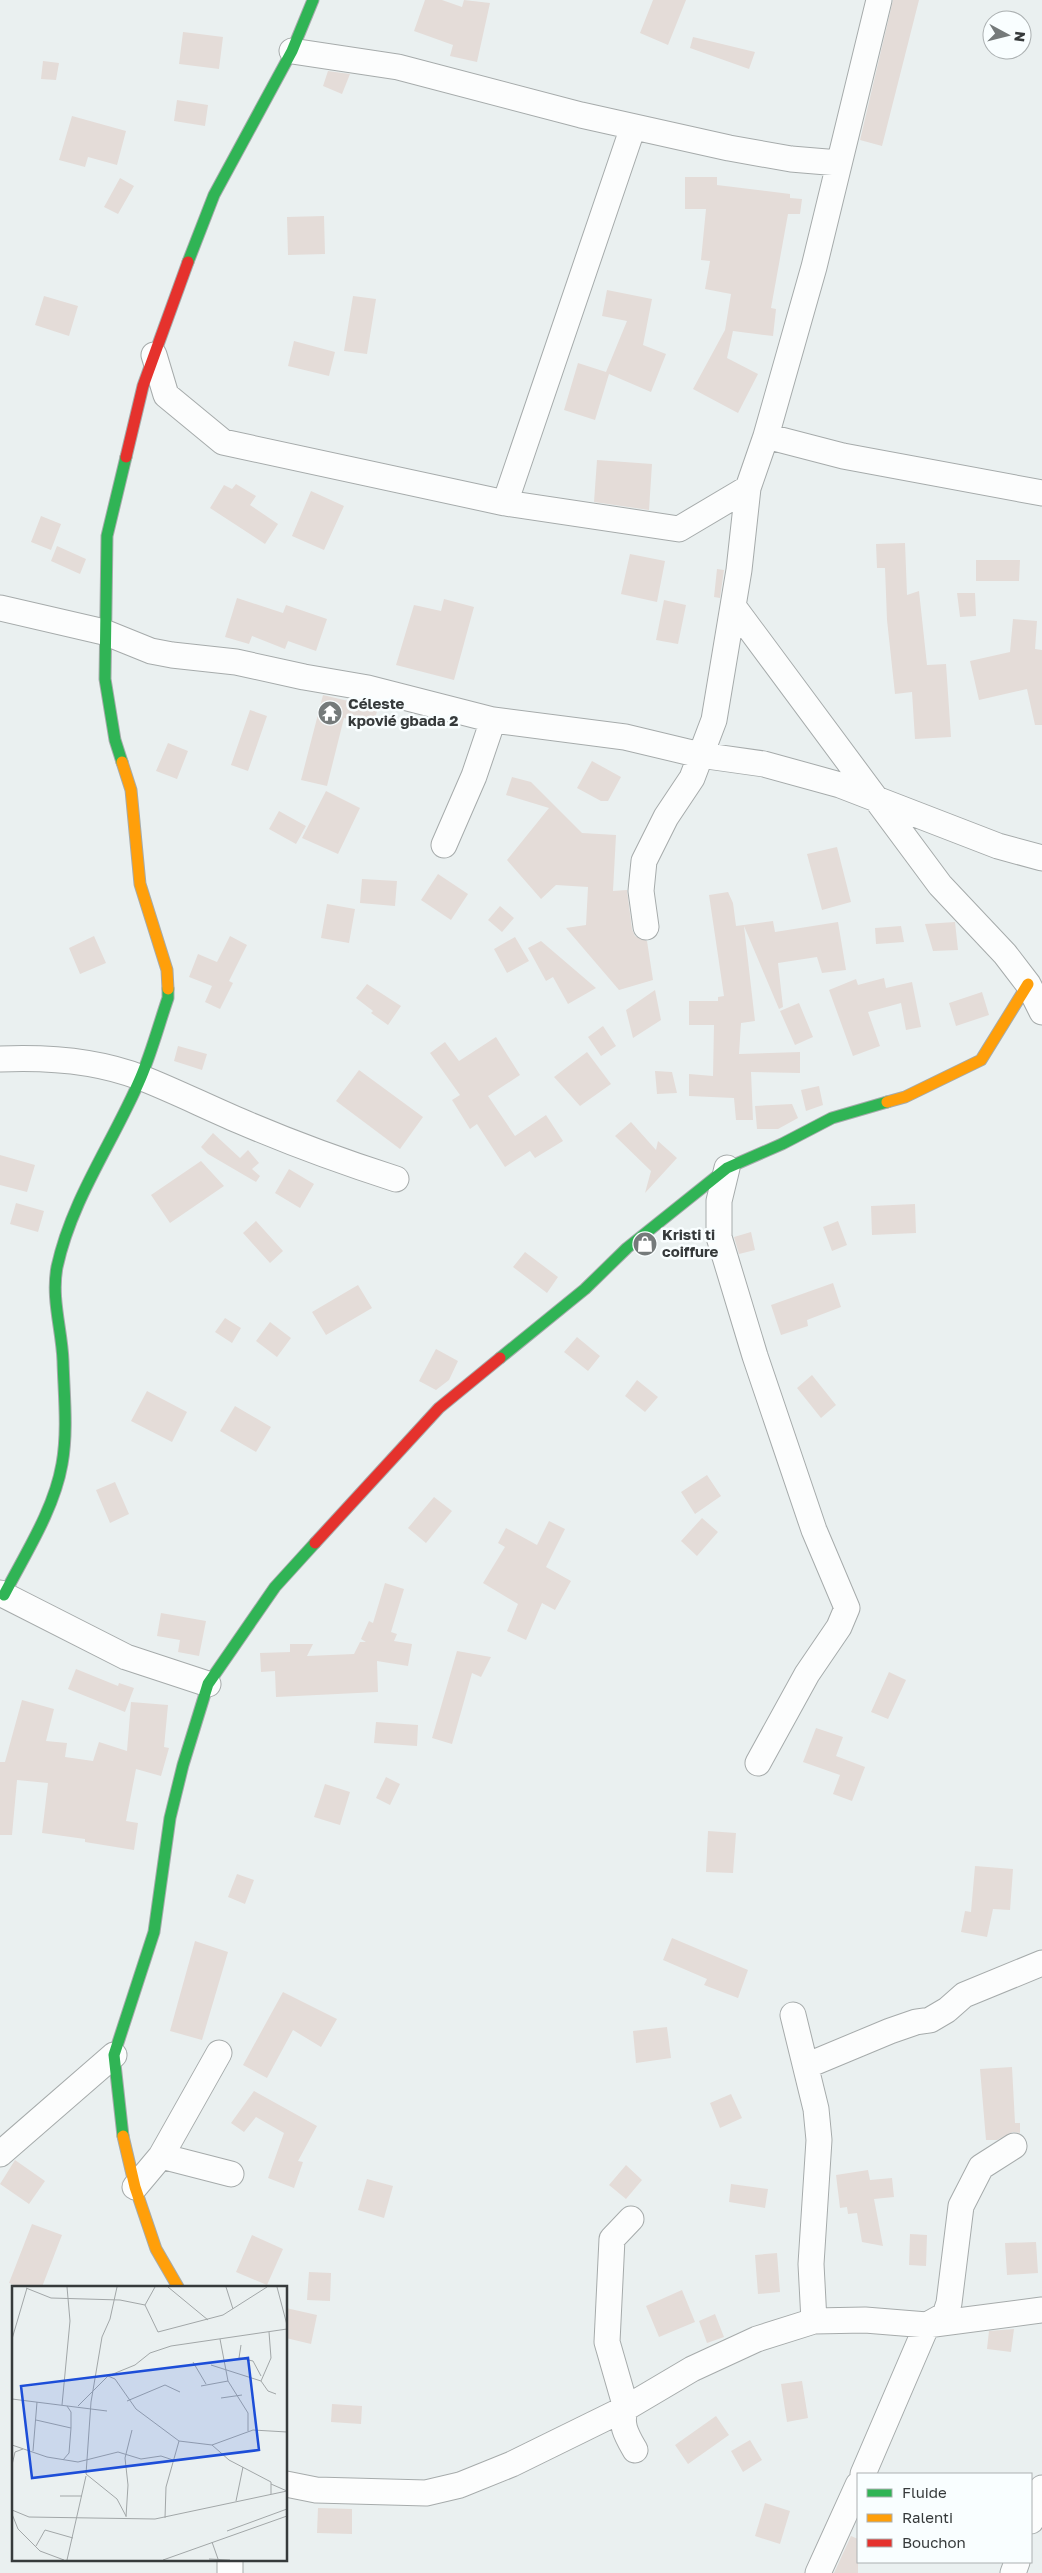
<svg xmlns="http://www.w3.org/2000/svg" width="1042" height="2573" font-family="'Golos Text',sans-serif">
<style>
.building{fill:#e4dcd8}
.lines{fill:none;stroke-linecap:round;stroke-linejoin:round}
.street-casing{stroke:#a6abab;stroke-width:27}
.fast-casing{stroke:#a6abab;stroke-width:13}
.slow-casing{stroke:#a6abab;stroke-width:13}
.jam-casing{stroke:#a6abab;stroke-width:13}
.street{stroke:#fcfdfd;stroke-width:25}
.fast{stroke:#30b455;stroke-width:11}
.slow{stroke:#ff9f0a;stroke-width:11}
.jam{stroke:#e5322d;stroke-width:11}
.labels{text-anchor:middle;stroke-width:5;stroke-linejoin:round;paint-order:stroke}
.poi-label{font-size:15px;font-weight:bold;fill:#363a3b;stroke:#f9feff;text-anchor:start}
.inset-road{fill:none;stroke:#a2a7a8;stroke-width:1}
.view{fill:#1d4ed8;fill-opacity:0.15;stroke:#1d4ed8;stroke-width:2.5}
.inset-edge{fill:none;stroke:#363a3b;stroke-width:2.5}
</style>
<rect width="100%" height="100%" fill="#eaf0f0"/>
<path class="building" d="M 425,0 L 442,0 L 462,7 L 464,0 L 490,3 L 477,62 L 450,56 L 453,45 L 414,31 Z
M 653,0 L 686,0 L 668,45 L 640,33 Z
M 893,0 L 919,0 L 882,146 L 860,140 Z
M 183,32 L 223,37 L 219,69 L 179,64 Z
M 693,37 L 755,52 L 749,69 L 690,48 Z
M 43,61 L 59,63 L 56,80 L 41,79 Z
M 328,71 L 350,74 L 342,94 L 323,86 Z
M 177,100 L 208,105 L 205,126 L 174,121 Z
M 72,116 L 126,131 L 117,165 L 88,157 L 85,167 L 59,160 Z
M 685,177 L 717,177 L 717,185 L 790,194 L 790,198 L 802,199 L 800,214 L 788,214 L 771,308 L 776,309 L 773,336 L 733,331 L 727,358 L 758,374 L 738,413 L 693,389 L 725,330 L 731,294 L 705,289 L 710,261 L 701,260 L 706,209 L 685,209 Z
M 120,178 L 134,186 L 118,214 L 104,207 Z
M 324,216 L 325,254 L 288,255 L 287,217 Z
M 607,290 L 652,299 L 643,345 L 666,354 L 651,392 L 609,374 L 595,420 L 564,410 L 578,363 L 606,372 L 627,321 L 602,316 Z
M 44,296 L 78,306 L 69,336 L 35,325 Z
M 353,296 L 376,299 L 367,354 L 344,351 Z
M 294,341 L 335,352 L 329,376 L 288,366 Z
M 597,460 L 652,464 L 649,510 L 594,502 Z
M 236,484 L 256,496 L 250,505 L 278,524 L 265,544 L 210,508 L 224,485 L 232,489 Z
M 311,491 L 344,506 L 324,550 L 292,536 Z
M 41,516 L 61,524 L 51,550 L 31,542 Z
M 905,543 L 907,595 L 919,591 L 927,665 L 946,664 L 951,737 L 915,739 L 912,692 L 895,694 L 887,620 L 885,568 L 877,568 L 876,544 Z
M 57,546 L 86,559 L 80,574 L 51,561 Z
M 630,554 L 665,561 L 657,602 L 621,594 Z
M 976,560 L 1020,560 L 1019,581 L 976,581 Z
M 717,569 L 724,570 L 720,598 L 714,597 Z
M 957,593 L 975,593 L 976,616 L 960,617 Z
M 237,598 L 283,613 L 286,605 L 327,619 L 316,651 L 288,641 L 285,649 L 252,636 L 249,644 L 225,637 Z
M 444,599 L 474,607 L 454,680 L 396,665 L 414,605 L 441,611 Z
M 664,600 L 686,605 L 678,644 L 656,640 Z
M 1013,619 L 1037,621 L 1035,649 L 1042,650 L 1042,725 L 1035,725 L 1027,689 L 979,700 L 970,661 L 1010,652 Z
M 323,695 L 378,708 L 373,725 L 344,718 L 327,786 L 301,780 Z
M 250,710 L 267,716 L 248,771 L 231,765 Z
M 168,743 L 188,751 L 177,779 L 156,771 Z
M 592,761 L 621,777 L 608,801 L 601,801 L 577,788 Z
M 512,777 L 531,782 L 582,833 L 616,835 L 613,891 L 627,890 L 632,929 L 635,936 L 647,941 L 653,980 L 619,990 L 566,928 L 586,925 L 588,887 L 556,885 L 541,899 L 507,860 L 549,808 L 506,795 Z
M 326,791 L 360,808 L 338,854 L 302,838 Z
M 279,811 L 306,826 L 296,844 L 269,829 Z
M 837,847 L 851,902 L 822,910 L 807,854 Z
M 438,874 L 468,894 L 451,920 L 421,900 Z
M 362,879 L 397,881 L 395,906 L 360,903 Z
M 728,892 L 733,903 L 736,926 L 773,921 L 775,932 L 838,922 L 846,970 L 822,973 L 817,957 L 778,963 L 783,1007 L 779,1009 L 744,926 L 755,1021 L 741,1023 L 739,1054 L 800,1052 L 800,1073 L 751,1072 L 753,1120 L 736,1120 L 734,1098 L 689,1096 L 689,1074 L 713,1076 L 714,1025 L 689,1025 L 689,1001 L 718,1001 L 718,997 L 724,996 L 709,895 Z
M 327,904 L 355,909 L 349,943 L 321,938 Z
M 500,906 L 514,918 L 502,932 L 488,920 Z
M 955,922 L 958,950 L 933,951 L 925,924 Z
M 901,926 L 904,942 L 876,944 L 875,928 Z
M 94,936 L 106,963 L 80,974 L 69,948 Z
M 230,936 L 247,945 L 229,981 L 233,983 L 220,1009 L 205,1002 L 212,986 L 189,977 L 198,954 L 217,962 Z
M 515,937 L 529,961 L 507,973 L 494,949 Z
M 541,941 L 596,988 L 568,1004 L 553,977 L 546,981 L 528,948 Z
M 884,978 L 886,988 L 912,982 L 921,1027 L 906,1030 L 901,1003 L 868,1012 L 880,1046 L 853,1056 L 829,990 L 856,979 L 858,985 Z
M 367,984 L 401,1006 L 388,1025 L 371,1013 L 373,1011 L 356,998 Z
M 655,990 L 661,1020 L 633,1038 L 626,1010 Z
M 982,992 L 989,1015 L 956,1026 L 949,1003 Z
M 799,1003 L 813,1037 L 795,1045 L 780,1011 Z
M 603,1026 L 616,1046 L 601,1056 L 588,1037 Z
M 496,1037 L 520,1075 L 488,1096 L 515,1136 L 546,1115 L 563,1141 L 535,1158 L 530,1151 L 505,1167 L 477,1124 L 470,1129 L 452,1100 L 460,1095 L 430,1053 L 445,1042 L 459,1061 Z
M 178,1046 L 207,1054 L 202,1070 L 174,1061 Z
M 587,1052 L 611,1084 L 580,1106 L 554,1077 Z
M 359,1070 L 423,1117 L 400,1149 L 336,1101 Z
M 655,1071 L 672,1072 L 677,1093 L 657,1094 Z
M 819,1086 L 823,1105 L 806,1111 L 801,1090 Z
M 792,1104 L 798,1118 L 778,1129 L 757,1129 L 755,1106 Z
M 631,1122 L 656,1150 L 658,1141 L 677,1158 L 645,1193 L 651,1171 L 615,1136 Z
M 213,1133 L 240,1158 L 248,1150 L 259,1163 L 252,1169 L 260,1176 L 256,1182 L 208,1154 L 201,1147 Z
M 0,1155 L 35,1165 L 27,1192 L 0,1185 Z
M 201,1161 L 224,1186 L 170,1223 L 151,1195 Z
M 289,1169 L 314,1184 L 300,1208 L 275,1193 Z
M 16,1203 L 44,1211 L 38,1232 L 10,1224 Z
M 915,1204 L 916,1233 L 872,1235 L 871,1206 Z
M 256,1221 L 283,1251 L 270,1263 L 243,1233 Z
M 838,1221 L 847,1245 L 832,1251 L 823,1227 Z
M 751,1232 L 755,1250 L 739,1254 L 734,1237 Z
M 525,1252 L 558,1277 L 547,1293 L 513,1267 Z
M 833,1283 L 841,1307 L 807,1320 L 808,1326 L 781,1335 L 771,1305 Z
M 358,1285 L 372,1308 L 326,1335 L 312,1312 Z
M 225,1318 L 241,1328 L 232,1343 L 215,1332 Z
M 270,1322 L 291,1338 L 277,1357 L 256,1341 Z
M 577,1337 L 600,1356 L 588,1371 L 564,1352 Z
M 436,1349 L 458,1361 L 449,1380 L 436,1390 L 419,1381 Z
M 812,1375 L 836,1405 L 821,1418 L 797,1388 Z
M 637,1380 L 658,1397 L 645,1412 L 625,1396 Z
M 147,1391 L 187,1412 L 172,1442 L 131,1421 Z
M 235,1406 L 271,1427 L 256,1452 L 220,1431 Z
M 707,1475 L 721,1496 L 695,1514 L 681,1492 Z
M 115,1482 L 129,1514 L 110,1523 L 96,1490 Z
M 434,1497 L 452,1511 L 426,1543 L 408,1528 Z
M 702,1518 L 718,1532 L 697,1556 L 681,1541 Z
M 549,1521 L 565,1529 L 546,1567 L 571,1581 L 555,1610 L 542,1603 L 526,1640 L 507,1631 L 518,1604 L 483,1583 L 505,1547 L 498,1543 L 506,1528 L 537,1545 Z
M 385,1583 L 404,1589 L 391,1632 L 397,1634 L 394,1641 L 412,1644 L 408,1666 L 377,1661 L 378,1692 L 276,1697 L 275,1671 L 261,1672 L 260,1653 L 290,1652 L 290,1644 L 313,1644 L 307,1656 L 354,1654 L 360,1642 L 366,1642 L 361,1639 L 369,1621 L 373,1623 Z
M 161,1613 L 206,1621 L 199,1656 L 178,1652 L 180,1640 L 157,1636 Z
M 457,1651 L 491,1657 L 481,1677 L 472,1673 L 452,1744 L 432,1738 Z
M 76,1669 L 118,1686 L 119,1683 L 134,1688 L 125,1712 L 68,1689 Z
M 889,1672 L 906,1680 L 888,1719 L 871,1712 Z
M 22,1700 L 54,1709 L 46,1741 L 67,1743 L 65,1757 L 93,1761 L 99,1742 L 127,1751 L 131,1702 L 168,1705 L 164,1747 L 169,1748 L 161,1776 L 136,1769 L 126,1821 L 138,1823 L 134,1850 L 85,1842 L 85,1839 L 42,1833 L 48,1783 L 17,1780 L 12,1835 L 0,1835 L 0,1762 L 5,1762 Z
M 376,1722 L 418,1725 L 417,1746 L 374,1743 Z
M 816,1728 L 843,1737 L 836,1756 L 865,1767 L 852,1801 L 833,1794 L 840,1775 L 803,1762 Z
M 386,1777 L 400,1784 L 390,1805 L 376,1798 Z
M 325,1784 L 350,1792 L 340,1825 L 314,1817 Z
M 708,1831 L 736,1833 L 733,1873 L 706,1872 Z
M 975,1866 L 1013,1869 L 1010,1910 L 993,1909 L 987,1937 L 961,1932 L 965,1911 L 971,1912 Z
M 237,1874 L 254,1880 L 245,1904 L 228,1897 Z
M 672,1938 L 748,1970 L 738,1998 L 704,1985 L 707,1979 L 663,1960 Z
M 195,1941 L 228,1952 L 202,2040 L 170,2031 Z
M 283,1992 L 337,2019 L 321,2047 L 293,2030 L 267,2078 L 243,2065 Z
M 667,2027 L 671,2058 L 636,2063 L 633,2031 Z
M 1012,2067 L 1015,2123 L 1020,2123 L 1020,2133 L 1013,2132 L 997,2140 L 986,2140 L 980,2069 Z
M 254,2091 L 317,2126 L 298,2161 L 303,2162 L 294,2188 L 268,2178 L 284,2133 L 256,2117 L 244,2132 L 231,2123 Z
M 731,2094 L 742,2118 L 720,2128 L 710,2103 Z
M 15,2160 L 45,2181 L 29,2204 L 0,2184 Z
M 626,2165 L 642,2180 L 626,2199 L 609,2185 Z
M 868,2170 L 870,2180 L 892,2178 L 894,2197 L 874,2199 L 883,2246 L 862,2242 L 857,2213 L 848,2214 L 847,2207 L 840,2208 L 836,2175 Z
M 367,2179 L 393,2186 L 384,2218 L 358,2210 Z
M 731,2184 L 768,2189 L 765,2208 L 729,2202 Z
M 32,2224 L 62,2235 L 42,2287 L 19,2287 L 9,2283 Z
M 910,2234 L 927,2235 L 926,2266 L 909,2265 Z
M 252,2235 L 283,2249 L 267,2285 L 236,2272 Z
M 1036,2242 L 1038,2273 L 1007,2275 L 1005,2243 Z
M 777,2253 L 780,2292 L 758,2294 L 755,2255 Z
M 309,2272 L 331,2273 L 330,2301 L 307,2300 Z
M 682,2290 L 695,2322 L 659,2337 L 646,2306 Z
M 286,2308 L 317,2315 L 311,2344 L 286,2338 Z
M 715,2314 L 724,2337 L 707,2343 L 699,2321 Z
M 1014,2329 L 1011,2352 L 987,2349 L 989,2331 Z
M 802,2381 L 808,2418 L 787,2422 L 781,2384 Z
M 332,2404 L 362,2406 L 361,2424 L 331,2422 Z
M 716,2416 L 729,2435 L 688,2464 L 675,2445 Z
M 750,2440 L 762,2460 L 743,2472 L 731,2451 Z
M 765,2503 L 790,2511 L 780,2544 L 755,2536 Z
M 318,2508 L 352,2509 L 352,2534 L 317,2533 Z
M 851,2536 L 858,2539 L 858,2573 L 834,2573 Z"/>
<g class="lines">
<defs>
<path id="street" d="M 292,51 L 398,67 L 581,115 L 729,148 L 791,159 L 839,163
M 154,355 L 166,395 L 223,442 L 505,503 L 679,529 L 748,488
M 766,436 L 843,456 L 1042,493
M 505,503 L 633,127
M 733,606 L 940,885 L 1005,954 L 1028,984 L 1042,1012
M 0,608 L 104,632 L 151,651 L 172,655 L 236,662 L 304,677 L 368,688 L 493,720 L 625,737 L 700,755 L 764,764 L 840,785 L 998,846 L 1042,858
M 444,845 L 474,776 L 493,720
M 646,927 L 641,891 L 644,861 L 666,817 L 692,778 L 714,720 L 739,570 L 748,488 L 766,436 L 814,267 L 879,0
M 0,1059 C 47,1057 99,1061 142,1078 C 175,1091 207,1107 240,1121 C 291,1143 343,1162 396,1179
M 727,1168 L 719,1201 L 719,1237 L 755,1356 L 814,1530 L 847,1608 L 839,1627 L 807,1674 L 758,1763
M 0,1593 L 126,1657 L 208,1684
M 793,2015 L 816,2109 L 819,2140 L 811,2264 L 814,2321
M 806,2066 L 890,2031 L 916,2022 L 930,2020 L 947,2010 L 964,1995 L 1042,1963
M 0,2154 L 114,2055
M 161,2156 L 231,2174
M 135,2187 L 161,2156 L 219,2053
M 631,2219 L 612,2239 L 607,2342 L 626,2408 C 619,2423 627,2436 635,2450
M 863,2474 L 927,2325 L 945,2315 L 949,2303 L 961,2206 L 981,2167 L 1014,2146
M 286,2484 L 316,2490 L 426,2493 L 460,2485 L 512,2464 L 626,2408 L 692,2369 L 757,2339 L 814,2321 L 865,2320 L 927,2325 L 1042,2310
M 1031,2521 L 1042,2488
M 230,2573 L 230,2559
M 818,2573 L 858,2485
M 1013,2573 L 1017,2562"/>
<path id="fast" d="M 188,262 L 214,195 L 292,51 L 313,0
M 122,762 L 115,740 L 105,679 L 107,536 L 126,457
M 500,1358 L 585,1289 L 627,1248 L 727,1168 L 782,1144 L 832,1118 L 887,1102
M 4,1595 C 25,1554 54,1510 62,1464 C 68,1431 64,1395 63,1361 C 62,1330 51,1299 57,1267 C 72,1198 114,1141 141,1077 C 152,1051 159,1024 168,998 L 168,989
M 123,2136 L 114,2055 L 154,1932 L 170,1818 L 183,1765 L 208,1684 L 275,1587 L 315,1543"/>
<path id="slow" d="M 122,762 L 131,790 L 140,884 L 167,970 L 168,989
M 887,1102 L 905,1097 L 981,1060 L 1028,984
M 123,2136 L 135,2187 L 156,2249 L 178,2287"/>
<path id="jam" d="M 126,457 L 143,386 L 188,262
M 315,1543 L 439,1408 L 500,1358"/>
</defs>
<use href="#street" class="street-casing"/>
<use href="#fast" class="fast-casing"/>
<use href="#slow" class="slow-casing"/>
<use href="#jam" class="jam-casing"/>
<use href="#street" class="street"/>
<use href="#fast" class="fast"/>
<use href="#slow" class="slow"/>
<use href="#jam" class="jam"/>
</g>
<defs>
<symbol id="temple-disc" viewBox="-11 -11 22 22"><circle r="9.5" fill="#757a7a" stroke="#f9feff"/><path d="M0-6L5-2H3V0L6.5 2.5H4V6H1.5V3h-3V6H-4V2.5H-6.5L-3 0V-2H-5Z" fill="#fff"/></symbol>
<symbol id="shop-disc" viewBox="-11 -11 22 22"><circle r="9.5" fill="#757a7a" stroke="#f9feff"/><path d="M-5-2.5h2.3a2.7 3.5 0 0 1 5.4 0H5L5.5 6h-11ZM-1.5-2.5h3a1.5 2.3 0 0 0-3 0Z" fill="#fff"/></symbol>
</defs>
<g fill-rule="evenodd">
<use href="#temple-disc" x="316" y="699" width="28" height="28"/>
<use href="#shop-disc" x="631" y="1230" width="28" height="28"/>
</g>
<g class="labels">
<g class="poi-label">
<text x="348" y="709">Céleste<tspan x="348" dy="17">kpovié gbada 2</tspan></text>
<text x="662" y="1240">Kristi ti<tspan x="662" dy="17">coiffure</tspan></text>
</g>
</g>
<g transform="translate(12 2286)">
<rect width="275" height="275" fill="#eaf0f0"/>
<path class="inset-road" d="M 105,1 L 98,33 L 90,51 L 79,116 L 74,188 L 105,213 L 114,230M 156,1 L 196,34M 214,1 L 221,23M 265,1 L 275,39M 14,2 L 39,12 L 108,14 L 133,19 L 146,46 L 211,29 L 255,1M 133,19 L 143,1M 0,53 L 15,2M 208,53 L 216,95 L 236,127 L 236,145M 229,59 L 227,72 L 241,75 L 249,90M 181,76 L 194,98M 199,79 L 249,95 L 256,105 L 264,108M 96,90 L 103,93 L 124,123 L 167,155 L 200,159 L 241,144 L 275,146M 249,95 L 259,72 L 257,46M 189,100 L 216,95M 209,112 L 230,109M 0,113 L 95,125M 115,115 L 153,99 L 168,106M 50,119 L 58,35 L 55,1M 66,120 L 96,90 L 123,79 L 138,67 L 159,60 L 275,43M 24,134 L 59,142M 0,159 L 35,171 L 66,176 L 106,166 L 129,173 L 149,170 L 161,174M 200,159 L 217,174 L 259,196 L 259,208M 21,165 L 25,116M 51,174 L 57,167 L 59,142 L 59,126 L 55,120M 0,179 L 3,166 L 11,163M 259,198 L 275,205M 48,210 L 70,210M 224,215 L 231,181M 0,224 L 17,231 L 143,233 L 275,205M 0,228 L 6,243 L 28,265 L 52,274M 114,231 L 116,199 L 113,172 L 120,144M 153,232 L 154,201 L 167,155M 215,245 L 275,223M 200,256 L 206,273M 24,260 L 33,244 L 61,252M 197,273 L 218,274M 55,274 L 74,190M 151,274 L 275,230"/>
<path class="view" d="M 236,72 L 247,164 L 20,192 L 9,100 Z"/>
<rect width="275" height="275" class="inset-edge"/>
</g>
<rect x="857" y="2473" width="175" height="90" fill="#f9feff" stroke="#abb0b1"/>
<rect x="867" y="2489" width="25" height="8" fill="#30b455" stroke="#abb0b1"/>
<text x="902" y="2498" font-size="15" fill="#363a3b">Fluide</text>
<rect x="867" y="2514" width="25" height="8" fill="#ff9f0a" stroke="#abb0b1"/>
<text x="902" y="2523" font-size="15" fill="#363a3b">Ralenti</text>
<rect x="867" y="2539" width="25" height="8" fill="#e5322d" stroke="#abb0b1"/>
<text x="902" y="2548" font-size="15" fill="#363a3b">Bouchon</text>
<g transform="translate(1007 35) rotate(97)"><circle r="24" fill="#f9feff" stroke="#abb0b1"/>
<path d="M0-4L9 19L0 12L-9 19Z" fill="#757a7a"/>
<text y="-8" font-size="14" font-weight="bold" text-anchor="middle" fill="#363a3b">N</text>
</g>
</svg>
